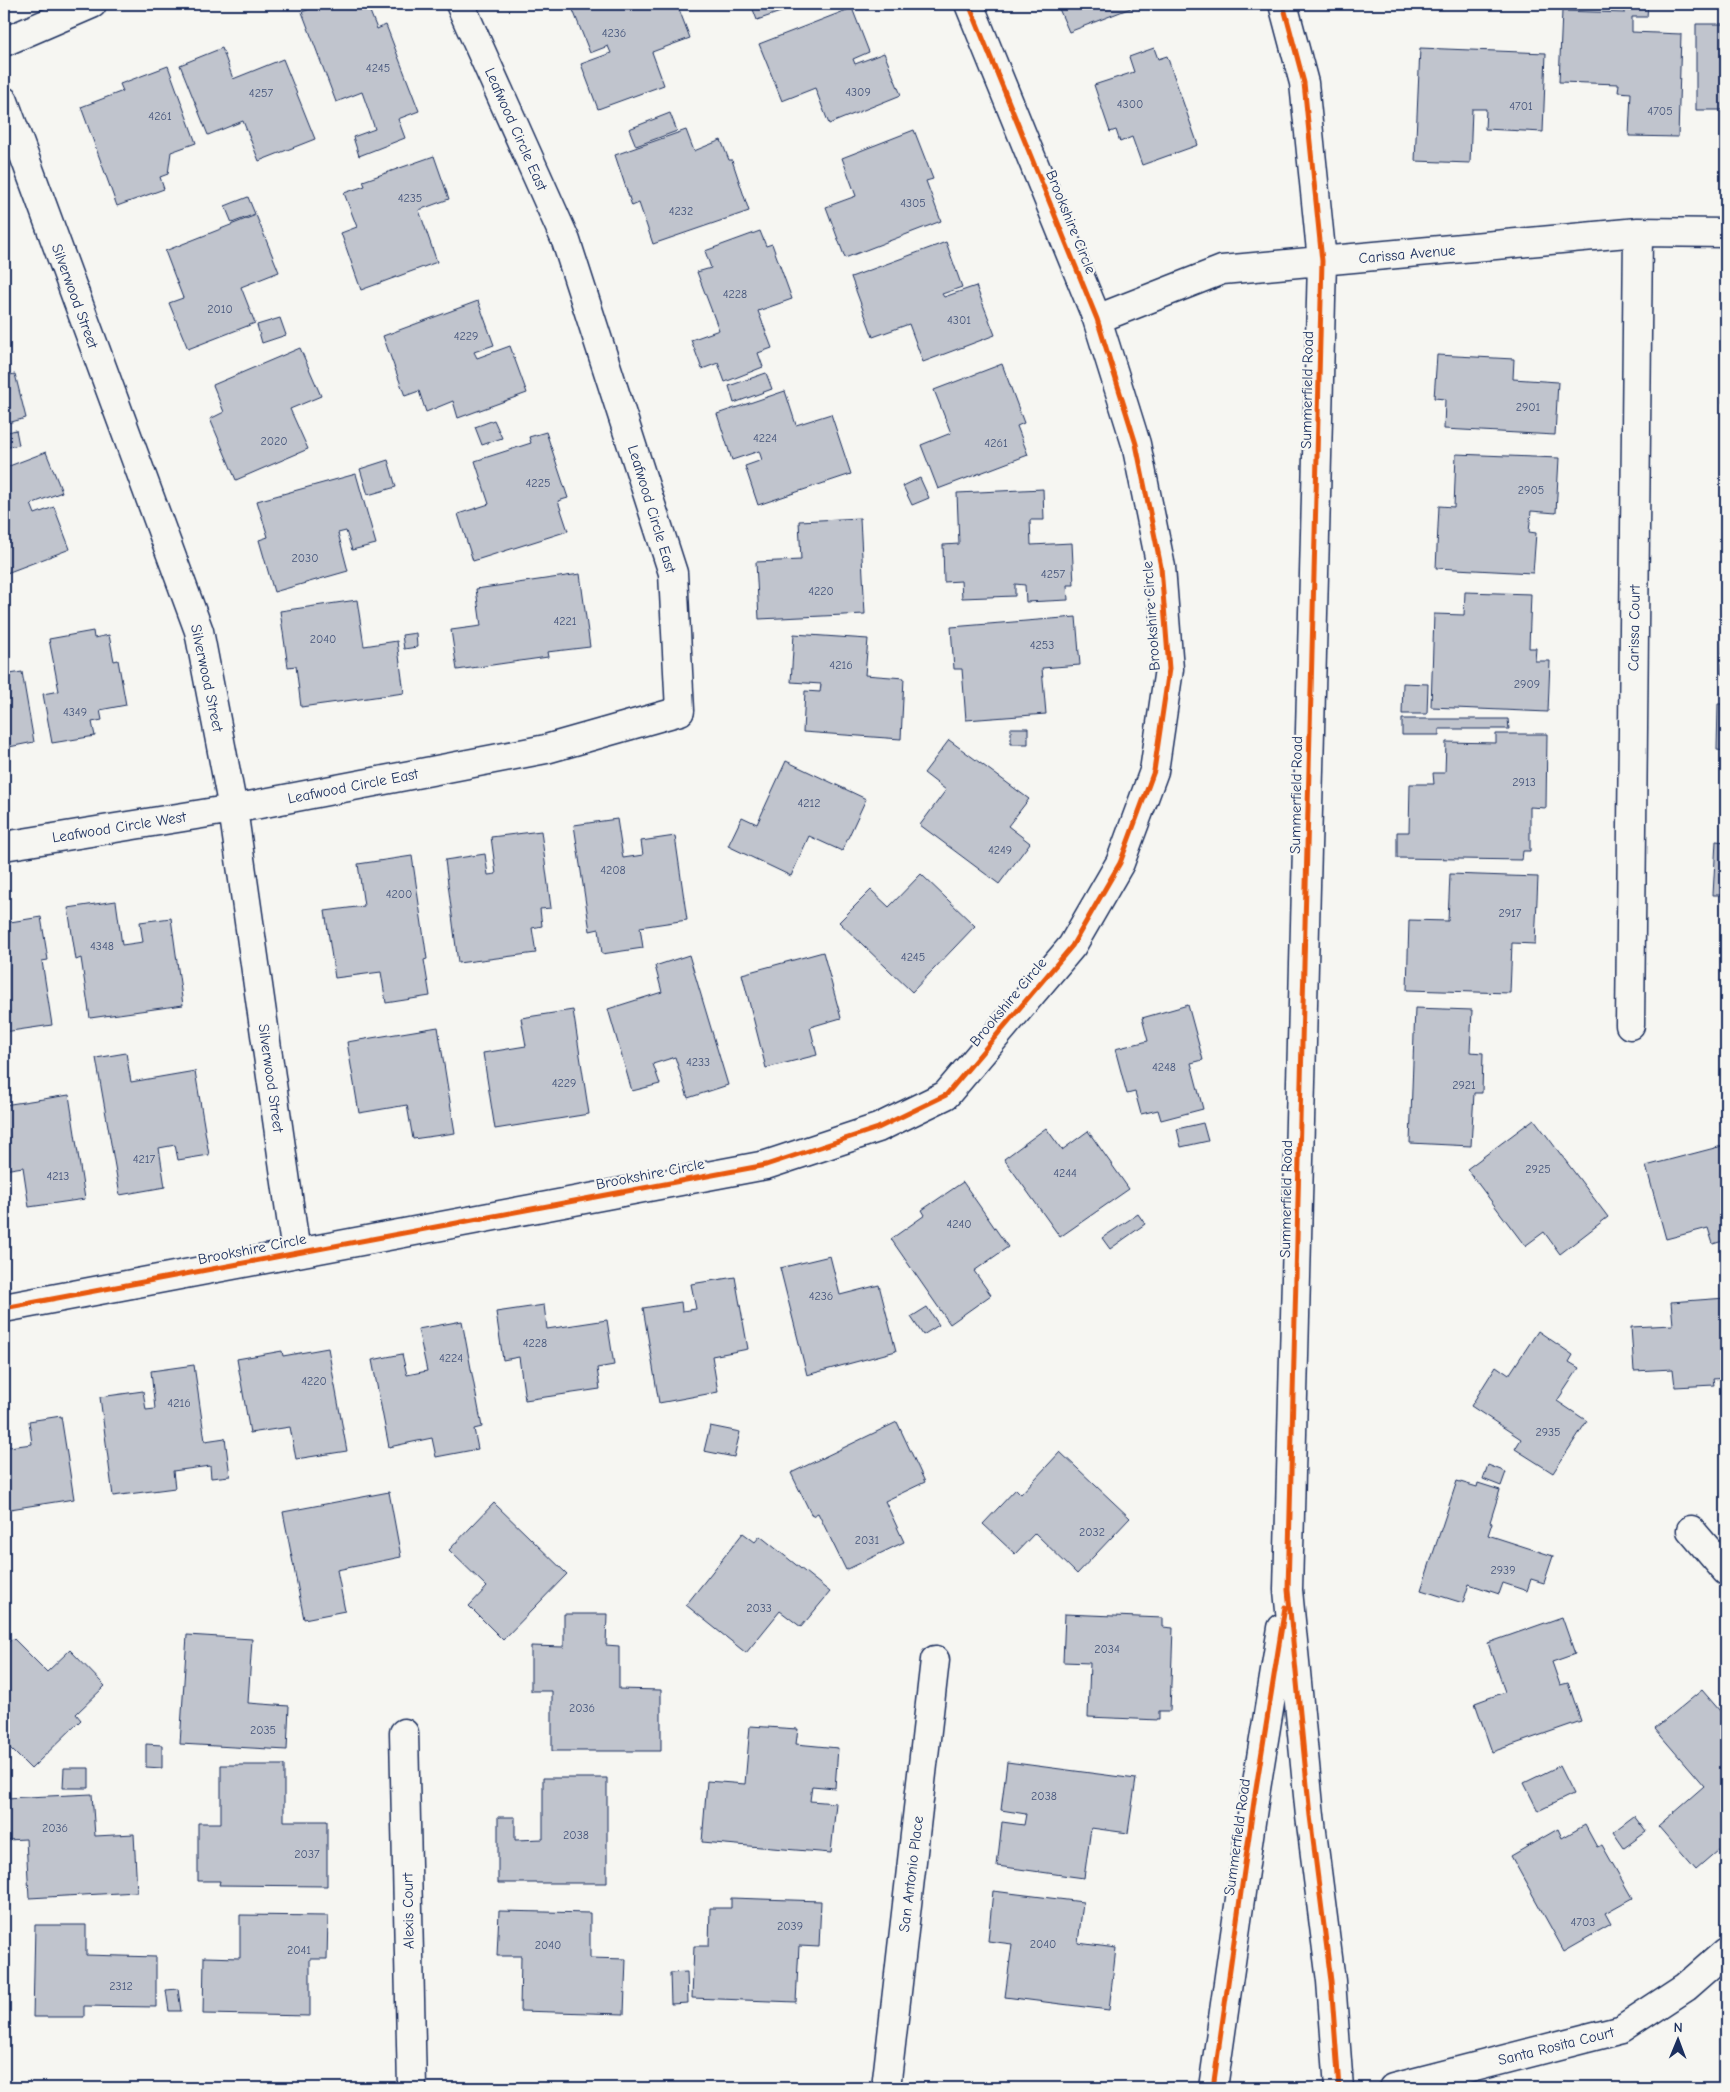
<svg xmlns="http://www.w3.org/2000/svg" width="1730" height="2092" font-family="'Comic Neue',sans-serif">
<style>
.building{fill:#c0c4cd;stroke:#1b2f5e}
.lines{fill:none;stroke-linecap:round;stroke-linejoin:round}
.minor-casing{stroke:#1b2f5e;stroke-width:31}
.minor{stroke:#f6f6f2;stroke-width:28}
.cycleway-casing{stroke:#f6f6f2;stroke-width:8}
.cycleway{stroke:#e8590c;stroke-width:5}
.labels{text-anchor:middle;stroke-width:4.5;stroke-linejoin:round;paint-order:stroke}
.number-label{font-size:12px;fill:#44547a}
.street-label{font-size:15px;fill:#1b2f5e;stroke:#f6f6f2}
</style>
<rect width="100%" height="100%" fill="#f6f6f2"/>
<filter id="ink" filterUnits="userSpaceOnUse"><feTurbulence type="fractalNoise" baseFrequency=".02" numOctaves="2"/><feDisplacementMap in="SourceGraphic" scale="10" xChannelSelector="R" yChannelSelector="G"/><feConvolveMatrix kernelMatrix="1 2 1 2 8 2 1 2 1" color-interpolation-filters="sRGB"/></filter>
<g filter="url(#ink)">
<path class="building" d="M 323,4 L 367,4 L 377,29 L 386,25 L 419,111 L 398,119 L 405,138 L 359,156 L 353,137 L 375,129 L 362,92 L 336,102 L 302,12 Z
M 592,4 L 677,4 L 690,38 L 652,52 L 664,85 L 598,109 L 581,64 L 611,53 L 608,46 L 590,53 L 573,10 Z
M 751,4 L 804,4 L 757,20 Z
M 1057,4 L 1141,4 L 1069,32 Z
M 1625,4 L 1648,4 L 1647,17 L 1632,17 L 1632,32 L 1681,34 L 1678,137 L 1629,136 L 1631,93 L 1618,92 L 1619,84 L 1559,82 L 1562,11 L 1625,13 Z
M 852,8 L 869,52 L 853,59 L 855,64 L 884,53 L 901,95 L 829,124 L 815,88 L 782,101 L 759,44 Z
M 1696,24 L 1726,24 L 1726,110 L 1696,110 Z
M 222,48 L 233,79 L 283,59 L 315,139 L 259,161 L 243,121 L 208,135 L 180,65 Z
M 1154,48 L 1158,59 L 1167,56 L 1198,145 L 1142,165 L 1132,137 L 1120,142 L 1116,130 L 1110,132 L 1094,85 L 1134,72 L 1129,57 Z
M 1420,48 L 1546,53 L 1543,132 L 1485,129 L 1486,109 L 1472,109 L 1470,163 L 1415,161 Z
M 168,66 L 196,143 L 171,152 L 168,174 L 160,177 L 164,189 L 117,206 L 81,107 L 123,91 L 120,84 Z
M 670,113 L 677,131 L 636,146 L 629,129 Z
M 686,130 L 694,151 L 721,140 L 729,160 L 732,160 L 749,211 L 653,244 L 639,203 L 632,206 L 615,155 Z
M 914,130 L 933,179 L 926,181 L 941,221 L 845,258 L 826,207 L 856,196 L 842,158 Z
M 434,156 L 449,199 L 419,210 L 437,262 L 361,290 L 341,233 L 357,227 L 344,193 L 365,186 L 363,181 Z
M 248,197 L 255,214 L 232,223 L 225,206 Z
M 256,215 L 279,272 L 241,287 L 255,323 L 188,349 L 169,303 L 183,298 L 165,251 Z
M 760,231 L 766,246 L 772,244 L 792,299 L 758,311 L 772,348 L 758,353 L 763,367 L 725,382 L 718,363 L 702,369 L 691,340 L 719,330 L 697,272 L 711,268 L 705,251 Z
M 946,242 L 962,287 L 942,294 L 944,297 L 976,286 L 995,335 L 923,362 L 909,324 L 873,337 L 851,277 Z
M 478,301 L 494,345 L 474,352 L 477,358 L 510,346 L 527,393 L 458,418 L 453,401 L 426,412 L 419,391 L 405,396 L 383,336 Z
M 280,318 L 286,335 L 262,343 L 257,325 Z
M 300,348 L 321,396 L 290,409 L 308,449 L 236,480 L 210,419 L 224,412 L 213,385 Z
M 1437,355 L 1514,359 L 1513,379 L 1558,382 L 1555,435 L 1444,429 L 1445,399 L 1434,398 Z
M 1724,359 L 1726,359 L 1726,403 L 1723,403 Z
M 1002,364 L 1024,423 L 1017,426 L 1028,455 L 938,489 L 921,445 L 951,433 L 934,390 Z
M 766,373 L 772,389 L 734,403 L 729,386 Z
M 15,374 L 26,418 L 4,424 L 4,376 Z
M 785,391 L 796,425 L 831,414 L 851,474 L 758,505 L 745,466 L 762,460 L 759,451 L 732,460 L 717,414 Z
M 494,420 L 502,438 L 482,445 L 475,427 Z
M 1725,426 L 1726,426 L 1726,474 L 1725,474 Z
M 16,430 L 19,445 L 4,448 L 4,433 Z
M 546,432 L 568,498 L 558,501 L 568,531 L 473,561 L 458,514 L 489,504 L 475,461 L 531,443 L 529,437 Z
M 46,452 L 62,492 L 31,504 L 35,514 L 54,507 L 70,549 L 4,574 L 4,468 Z
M 1456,454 L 1559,458 L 1556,513 L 1531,511 L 1529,532 L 1536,533 L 1533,573 L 1436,568 L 1439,506 L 1454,507 Z
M 388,460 L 396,487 L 368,495 L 360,469 Z
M 356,474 L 376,544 L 352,550 L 346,531 L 338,533 L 348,571 L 274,592 L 259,540 L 268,537 L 257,501 Z
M 920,478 L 929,498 L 912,505 L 903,486 Z
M 1043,489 L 1044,520 L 1030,520 L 1031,545 L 1072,543 L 1074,585 L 1067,585 L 1068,600 L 1026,602 L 1025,585 L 1015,584 L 1015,596 L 962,598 L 961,581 L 944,582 L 943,545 L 959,544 L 957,493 Z
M 860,518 L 865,614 L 759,619 L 756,562 L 801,560 L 799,521 Z
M 580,574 L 590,647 L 547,652 L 548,657 L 457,670 L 451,630 L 481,626 L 476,589 Z
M 1465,592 L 1531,594 L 1529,648 L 1536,648 L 1535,661 L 1550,661 L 1548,712 L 1431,707 L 1434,614 L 1464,615 Z
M 357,600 L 364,646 L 397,641 L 404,693 L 301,707 L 296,666 L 288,667 L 280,611 Z
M 1724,611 L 1726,611 L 1726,674 L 1722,674 Z
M 1076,617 L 1080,665 L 1042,668 L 1046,714 L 966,720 L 962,669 L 954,669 L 951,627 Z
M 93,631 L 94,638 L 109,635 L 114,661 L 118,660 L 126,705 L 100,710 L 102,720 L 92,722 L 95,736 L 52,743 L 43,694 L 59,691 L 49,639 Z
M 416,633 L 417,647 L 404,649 L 402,635 Z
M 794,634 L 868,639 L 865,675 L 904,678 L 901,739 L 803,732 L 805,691 L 820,692 L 821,684 L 791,682 Z
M 22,672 L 34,742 L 4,748 L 4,675 Z
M 1403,683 L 1428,684 L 1427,714 L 1402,714 Z
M 1718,704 L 1726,704 L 1726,751 L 1717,750 Z
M 1402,719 L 1508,719 L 1509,729 L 1439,729 L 1439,735 L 1402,735 Z
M 1011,728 L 1028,728 L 1028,744 L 1011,744 Z
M 1496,734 L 1547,734 L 1546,808 L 1530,807 L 1530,851 L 1523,851 L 1522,860 L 1397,858 L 1397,832 L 1409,832 L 1410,784 L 1434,784 L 1433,773 L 1445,773 L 1446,742 L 1496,743 Z
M 949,740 L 1029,799 L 1008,826 L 1030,843 L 999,884 L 920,825 L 946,790 L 924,773 Z
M 786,761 L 866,799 L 842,851 L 809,836 L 791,876 L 728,846 L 742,817 L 757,824 Z
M 1725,778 L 1726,778 L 1726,823 L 1724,823 Z
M 617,819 L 623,858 L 643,855 L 641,841 L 675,836 L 687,920 L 640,927 L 643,948 L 602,954 L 599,929 L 590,931 L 574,825 Z
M 541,831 L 551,908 L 540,909 L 542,926 L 532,928 L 536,953 L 458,963 L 445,860 L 485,854 L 488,875 L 496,874 L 491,837 Z
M 1716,841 L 1726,842 L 1726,895 L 1713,895 Z
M 412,856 L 427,959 L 424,960 L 430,996 L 386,1003 L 381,972 L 335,978 L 325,911 L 364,906 L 358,864 Z
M 921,874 L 975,926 L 912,992 L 839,922 L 871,890 L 889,907 Z
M 1450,874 L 1538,877 L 1535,944 L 1512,943 L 1510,993 L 1407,990 L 1409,920 L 1448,921 Z
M 116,901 L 122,945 L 143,942 L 140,922 L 171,918 L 183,1005 L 90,1018 L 81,958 L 76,960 L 68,908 Z
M 41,917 L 48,960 L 42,961 L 52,1025 L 4,1032 L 4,923 Z
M 823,952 L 841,1018 L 810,1027 L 817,1055 L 766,1068 L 742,974 Z
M 689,955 L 728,1085 L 688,1098 L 675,1057 L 653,1064 L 660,1084 L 632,1091 L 608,1009 L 662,992 L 655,966 Z
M 1188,1005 L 1203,1060 L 1191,1063 L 1203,1109 L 1161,1120 L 1158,1110 L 1141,1114 L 1135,1092 L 1127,1094 L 1115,1049 L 1148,1041 L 1142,1018 Z
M 1415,1008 L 1472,1010 L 1470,1052 L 1483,1053 L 1482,1093 L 1474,1093 L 1471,1146 L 1410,1143 Z
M 573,1010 L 589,1114 L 495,1129 L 483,1053 L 526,1046 L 521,1018 Z
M 438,1027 L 455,1133 L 413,1139 L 407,1105 L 359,1113 L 347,1042 Z
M 126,1053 L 131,1082 L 195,1071 L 209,1155 L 178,1160 L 175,1145 L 159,1148 L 165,1187 L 120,1195 L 96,1058 Z
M 69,1095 L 85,1199 L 29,1207 L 23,1167 L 4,1170 L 4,1105 Z
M 1534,1119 L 1608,1217 L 1560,1254 L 1544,1232 L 1525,1246 L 1467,1169 Z
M 1203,1123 L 1208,1141 L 1181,1147 L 1177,1129 Z
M 1046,1128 L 1062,1150 L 1088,1131 L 1129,1189 L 1060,1237 L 1004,1159 Z
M 1726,1145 L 1726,1240 L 1713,1244 L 1708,1228 L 1666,1239 L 1646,1166 Z
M 963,1182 L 1008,1247 L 974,1271 L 991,1295 L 950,1324 L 891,1239 L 925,1215 L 922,1210 Z
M 1138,1214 L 1145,1224 L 1110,1249 L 1102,1238 Z
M 830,1256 L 840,1295 L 879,1285 L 896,1351 L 807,1375 L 780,1268 Z
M 735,1277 L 748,1349 L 712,1356 L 718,1392 L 659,1403 L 643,1308 L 681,1302 L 682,1311 L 696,1309 L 691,1284 Z
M 1726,1298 L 1726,1378 L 1713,1379 L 1714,1385 L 1675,1387 L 1673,1369 L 1634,1371 L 1631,1327 L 1673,1325 L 1671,1302 Z
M 544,1305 L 547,1329 L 607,1320 L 614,1365 L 597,1368 L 600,1389 L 525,1400 L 519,1357 L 503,1360 L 496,1312 Z
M 927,1307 L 939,1325 L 923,1335 L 911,1317 Z
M 462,1321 L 482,1427 L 474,1429 L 478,1449 L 436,1457 L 432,1438 L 389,1447 L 372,1360 L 402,1354 L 407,1375 L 427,1371 L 418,1329 Z
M 1538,1331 L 1573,1355 L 1569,1362 L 1579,1368 L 1557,1401 L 1587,1421 L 1553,1473 L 1515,1449 L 1521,1439 L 1471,1406 L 1496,1366 L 1509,1375 Z
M 328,1348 L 347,1451 L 296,1459 L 290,1427 L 250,1433 L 237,1359 L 282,1351 L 283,1356 Z
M 194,1365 L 205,1441 L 225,1438 L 230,1476 L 211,1478 L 210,1466 L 173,1471 L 175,1488 L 113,1496 L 100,1397 L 143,1391 L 146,1410 L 155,1409 L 151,1371 Z
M 4,1415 L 9,1447 L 32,1444 L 29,1421 L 61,1416 L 74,1499 L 4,1510 Z
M 897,1422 L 925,1482 L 885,1501 L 904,1542 L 846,1570 L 818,1513 L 812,1516 L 791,1473 Z
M 710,1426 L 740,1432 L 734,1457 L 704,1451 Z
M 1060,1452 L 1130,1518 L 1077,1574 L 1035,1533 L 1015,1554 L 983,1524 L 1016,1489 L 1021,1494 Z
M 1488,1465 L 1506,1472 L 1501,1486 L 1483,1479 Z
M 1457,1481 L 1477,1487 L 1478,1483 L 1500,1490 L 1490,1522 L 1492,1523 L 1488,1535 L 1553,1556 L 1544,1583 L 1531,1579 L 1527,1591 L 1503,1583 L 1499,1594 L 1469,1584 L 1463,1603 L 1421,1590 Z
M 389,1492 L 401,1557 L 337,1570 L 345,1611 L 304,1619 L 283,1512 Z
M 494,1503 L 567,1574 L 503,1640 L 469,1606 L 487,1587 L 449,1550 Z
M 743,1533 L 755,1542 L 760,1536 L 830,1592 L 801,1627 L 780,1611 L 746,1653 L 686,1605 Z
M 564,1614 L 607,1614 L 606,1645 L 619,1646 L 619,1689 L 661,1690 L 661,1751 L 552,1751 L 552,1691 L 531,1691 L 531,1646 L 564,1647 Z
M 1065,1614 L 1163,1618 L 1163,1627 L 1173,1628 L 1170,1711 L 1159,1711 L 1159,1720 L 1088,1717 L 1090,1663 L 1063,1662 Z
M 1562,1617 L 1575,1654 L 1552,1662 L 1560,1685 L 1568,1683 L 1581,1721 L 1492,1752 L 1475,1703 L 1505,1692 L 1488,1643 Z
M 187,1635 L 252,1639 L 248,1703 L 289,1706 L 287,1750 L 180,1744 Z
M 13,1638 L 47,1672 L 70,1650 L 105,1686 L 76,1714 L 81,1720 L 31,1769 L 7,1745 L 4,1747 L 4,1647 Z
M 1702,1690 L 1726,1718 L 1726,1844 L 1696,1870 L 1658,1826 L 1704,1786 L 1655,1729 Z
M 750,1726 L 798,1729 L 796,1744 L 838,1748 L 835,1788 L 812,1786 L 810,1801 L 836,1803 L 831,1853 L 702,1842 L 707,1781 L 745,1784 Z
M 146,1744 L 162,1745 L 162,1768 L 146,1767 Z
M 1007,1762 L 1136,1779 L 1128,1833 L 1091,1828 L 1084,1878 L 997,1866 L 1002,1822 L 1024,1825 L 1026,1814 L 1001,1810 Z
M 221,1765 L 284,1765 L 284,1821 L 327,1821 L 327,1886 L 219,1885 L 220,1881 L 198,1881 L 198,1823 L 221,1823 Z
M 1559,1766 L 1573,1794 L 1538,1811 L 1524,1783 Z
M 64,1768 L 89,1768 L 89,1788 L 63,1788 Z
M 543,1778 L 607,1778 L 607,1883 L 498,1883 L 498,1817 L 515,1817 L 515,1840 L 543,1839 Z
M 92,1794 L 95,1836 L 134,1834 L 137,1892 L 29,1898 L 26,1839 L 7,1840 L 5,1798 Z
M 1634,1816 L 1646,1832 L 1624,1848 L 1613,1832 Z
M 1585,1825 L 1597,1847 L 1602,1845 L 1632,1898 L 1605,1913 L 1611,1924 L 1564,1951 L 1511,1856 L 1558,1829 L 1562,1838 Z
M 993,1891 L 1083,1902 L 1078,1943 L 1116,1948 L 1109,2010 L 1005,1997 L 1012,1944 L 988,1941 Z
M 731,1898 L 821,1901 L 819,1947 L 799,1946 L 796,2002 L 692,1998 L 694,1946 L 709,1946 L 710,1908 L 731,1908 Z
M 499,1911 L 590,1913 L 590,1958 L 626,1959 L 624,2014 L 520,2011 L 521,1956 L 497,1956 Z
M 240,1915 L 328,1916 L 327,1959 L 310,1959 L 310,2016 L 203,2014 L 204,1957 L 240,1958 Z
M 35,1925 L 86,1925 L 86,1955 L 156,1957 L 156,2007 L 84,2006 L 84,2017 L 33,2017 Z
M 687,1972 L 688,2003 L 671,2004 L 670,1973 Z
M 178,1989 L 181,2011 L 169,2011 L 166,1990 Z"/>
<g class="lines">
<defs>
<path id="minor" d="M 1283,4 L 1304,83 L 1322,261 L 1288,1590 L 1310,1816 L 1331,1981 L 1339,2088
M 4,42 L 92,4
M 4,101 L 199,631 L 233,809 L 296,1253
M 1097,319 L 1222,270 L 1638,232 L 1726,233
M 4,846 L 233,809 L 546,749 L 680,711 L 673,573 L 566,241 L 460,4
M 1630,1025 L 1638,232
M 4,1308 L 766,1165 L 878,1128 L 946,1095 L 1072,946 L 1120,863 L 1154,771 L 1169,669 L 1161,567 L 1136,444 L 1097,319 L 969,4
M 1691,1530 L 1726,1571
M 404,1733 L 412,2088
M 886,2088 L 935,1660
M 1213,2088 L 1254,1801 L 1282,1628
M 1393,2088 L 1622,2029 L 1686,1987 L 1726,1952"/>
</defs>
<use href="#minor" class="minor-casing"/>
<use href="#minor" class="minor"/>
<defs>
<path id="cycleway" d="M 1283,4 L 1304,83 L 1322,261 L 1288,1590 L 1310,1816 L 1331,1981 L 1339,2088
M 4,1308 L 766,1165 L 878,1128 L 946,1095 L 1072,946 L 1120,863 L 1154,771 L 1169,669 L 1161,567 L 1136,444 L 1097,319 L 969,4
M 1213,2088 L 1254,1801 L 1285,1607"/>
</defs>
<use href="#cycleway" class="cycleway-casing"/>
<use href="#cycleway" class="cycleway"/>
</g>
</g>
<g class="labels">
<g class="number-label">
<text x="614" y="37">4236</text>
<text x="378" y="72">4245</text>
<text x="858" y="96">4309</text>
<text x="261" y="97">4257</text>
<text x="1130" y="108">4300</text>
<text x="1521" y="110">4701</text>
<text x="1660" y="115">4705</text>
<text x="160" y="120">4261</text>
<text x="410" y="202">4235</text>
<text x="913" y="207">4305</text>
<text x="681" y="215">4232</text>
<text x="735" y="298">4228</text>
<text x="220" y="313">2010</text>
<text x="959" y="324">4301</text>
<text x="466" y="340">4229</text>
<text x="1528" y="411">2901</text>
<text x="765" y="442">4224</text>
<text x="274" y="445">2020</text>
<text x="996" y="447">4261</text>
<text x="538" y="487">4225</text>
<text x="1531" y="494">2905</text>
<text x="305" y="562">2030</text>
<text x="1053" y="578">4257</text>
<text x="821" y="595">4220</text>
<text x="565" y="625">4221</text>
<text x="323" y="643">2040</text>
<text x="1042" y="649">4253</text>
<text x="841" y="669">4216</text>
<text x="1527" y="688">2909</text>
<text x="75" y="716">4349</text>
<text x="1524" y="786">2913</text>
<text x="809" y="807">4212</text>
<text x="1000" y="854">4249</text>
<text x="613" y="874">4208</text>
<text x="399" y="898">4200</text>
<text x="1510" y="917">2917</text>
<text x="102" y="950">4348</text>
<text x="913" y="961">4245</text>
<text x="698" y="1066">4233</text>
<text x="1164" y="1071">4248</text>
<text x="564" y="1087">4229</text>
<text x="1464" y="1089">2921</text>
<text x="144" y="1163">4217</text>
<text x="1538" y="1173">2925</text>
<text x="1065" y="1177">4244</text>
<text x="58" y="1180">4213</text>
<text x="959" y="1228">4240</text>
<text x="821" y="1300">4236</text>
<text x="535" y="1347">4228</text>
<text x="451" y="1362">4224</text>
<text x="314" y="1385">4220</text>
<text x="179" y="1407">4216</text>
<text x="1548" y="1436">2935</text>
<text x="1092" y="1536">2032</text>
<text x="867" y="1544">2031</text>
<text x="1503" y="1574">2939</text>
<text x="759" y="1612">2033</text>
<text x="1107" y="1653">2034</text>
<text x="582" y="1712">2036</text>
<text x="263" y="1734">2035</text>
<text x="1044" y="1800">2038</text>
<text x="55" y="1832">2036</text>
<text x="576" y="1839">2038</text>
<text x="307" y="1858">2037</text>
<text x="1583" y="1926">4703</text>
<text x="790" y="1930">2039</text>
<text x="1043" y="1948">2040</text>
<text x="548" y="1949">2040</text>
<text x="299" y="1954">2041</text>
<text x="121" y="1990">2312</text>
</g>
<g class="street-label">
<text transform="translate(516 129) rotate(66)" y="5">Leafwood Circle East</text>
<text transform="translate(1071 222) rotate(68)" y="5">Brookshire Circle</text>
<text transform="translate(1407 254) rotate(-5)" y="5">Carissa Avenue</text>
<text transform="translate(75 296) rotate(70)" y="5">Silverwood Street</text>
<text transform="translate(1307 390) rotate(-89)" y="5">Summerfield Road</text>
<text transform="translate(652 509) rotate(73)" y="5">Leafwood Circle East</text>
<text transform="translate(1151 616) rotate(-94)" y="5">Brookshire Circle</text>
<text transform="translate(1634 628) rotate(-89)" y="5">Carissa Court</text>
<text transform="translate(207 678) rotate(78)" y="5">Silverwood Street</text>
<text transform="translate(353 786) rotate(-11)" y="5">Leafwood Circle East</text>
<text transform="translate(1296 795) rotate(-89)" y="5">Summerfield Road</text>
<text transform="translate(119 827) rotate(-9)" y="5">Leafwood Circle West</text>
<text transform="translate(1008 1002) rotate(-50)" y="5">Brookshire Circle</text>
<text transform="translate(271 1078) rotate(82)" y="5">Silverwood Street</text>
<text transform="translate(650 1174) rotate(-11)" y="5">Brookshire Circle</text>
<text transform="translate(1286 1199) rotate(-89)" y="5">Summerfield Road</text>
<text transform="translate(252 1249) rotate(-11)" y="5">Brookshire Circle</text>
<text transform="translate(1237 1837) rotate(-82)" y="5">Summerfield Road</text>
<text transform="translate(911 1874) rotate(-83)" y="5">San Antonio Place</text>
<text transform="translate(408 1911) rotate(-91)" y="5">Alexis Court</text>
<text transform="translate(1556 2046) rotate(-14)" y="5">Santa Rosita Court</text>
</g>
</g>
<rect width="1730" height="2092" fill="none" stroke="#f6f6f2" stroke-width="20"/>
<rect x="10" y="10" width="1710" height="2072" fill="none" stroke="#1b2f5e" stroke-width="2" filter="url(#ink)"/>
<g transform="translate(1678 2040) rotate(1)" stroke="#f6f6f2" stroke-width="4" paint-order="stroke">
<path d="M0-4L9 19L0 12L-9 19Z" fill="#1b2f5e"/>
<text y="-8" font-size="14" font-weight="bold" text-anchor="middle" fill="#1b2f5e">N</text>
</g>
</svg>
